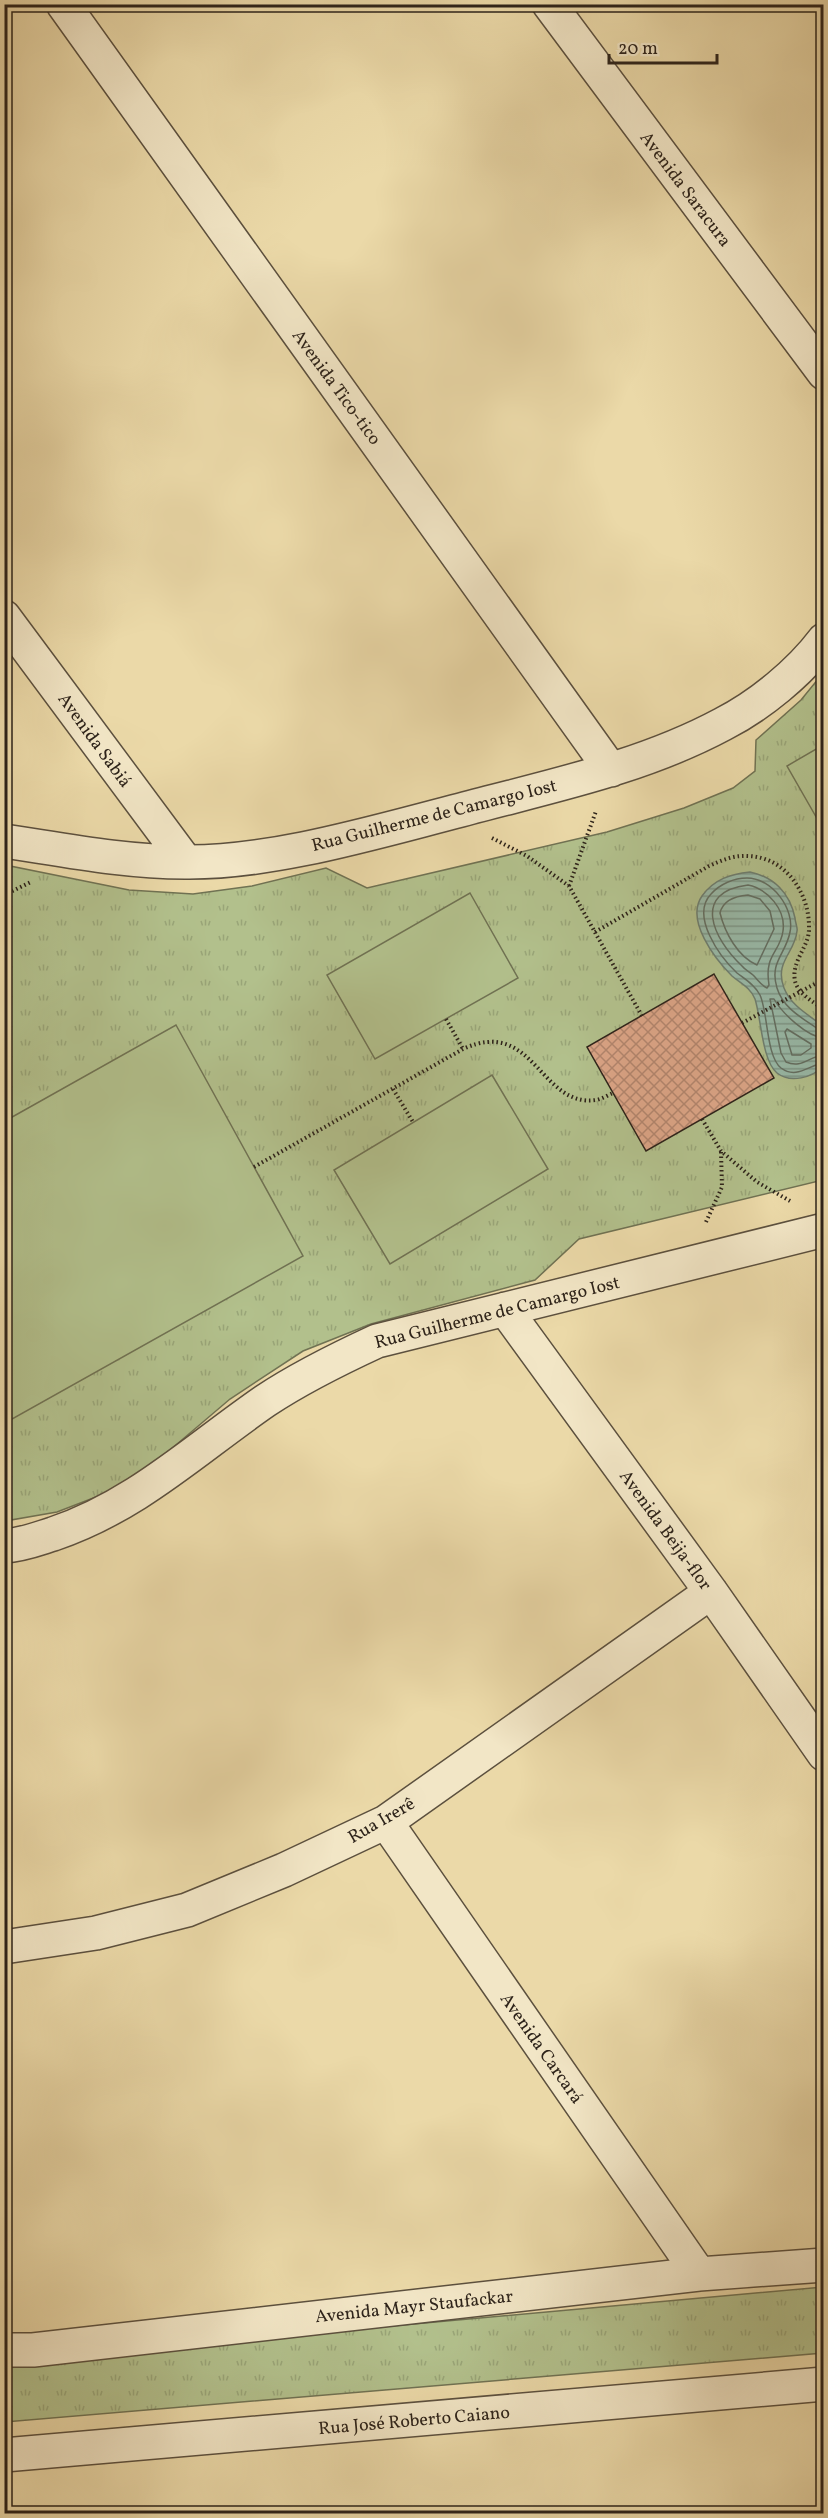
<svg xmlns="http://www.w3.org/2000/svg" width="828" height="2518" font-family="Vollkorn,serif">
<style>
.park{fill:url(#park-tufts);stroke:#707253;stroke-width:1.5}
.pitch{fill:#b2c08c;stroke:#707253;stroke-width:1.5}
.water{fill:url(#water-rules);stroke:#6d7e70;stroke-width:1.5}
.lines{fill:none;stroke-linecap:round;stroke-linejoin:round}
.shore{stroke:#626e62;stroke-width:1.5}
.building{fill:url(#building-cross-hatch);stroke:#2d231a;stroke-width:1.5}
.street-casing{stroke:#5c503e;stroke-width:36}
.path{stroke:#2d231a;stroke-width:4;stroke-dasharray:1.5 3;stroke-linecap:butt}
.street{stroke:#f2e6c6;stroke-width:33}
.labels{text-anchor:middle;stroke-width:6;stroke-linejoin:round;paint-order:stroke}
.street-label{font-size:18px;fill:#2d231a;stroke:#f2e6c6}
</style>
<defs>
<pattern id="park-tufts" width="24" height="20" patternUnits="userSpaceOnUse" patternTransform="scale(1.5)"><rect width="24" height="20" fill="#b2c08c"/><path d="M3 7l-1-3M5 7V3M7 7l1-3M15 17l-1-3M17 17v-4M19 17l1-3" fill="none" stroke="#99a578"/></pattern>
<pattern id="water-rules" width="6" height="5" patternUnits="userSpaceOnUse" patternTransform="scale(1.5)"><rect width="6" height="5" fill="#98baa9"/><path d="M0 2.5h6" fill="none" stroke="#7c9789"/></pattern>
<pattern id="building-cross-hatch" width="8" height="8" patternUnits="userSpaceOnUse" patternTransform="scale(1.5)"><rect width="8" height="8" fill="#dba486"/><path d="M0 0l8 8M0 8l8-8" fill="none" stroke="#b2856d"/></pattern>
</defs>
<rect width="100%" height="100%" fill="#ebd9a8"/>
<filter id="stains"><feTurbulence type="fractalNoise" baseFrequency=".00333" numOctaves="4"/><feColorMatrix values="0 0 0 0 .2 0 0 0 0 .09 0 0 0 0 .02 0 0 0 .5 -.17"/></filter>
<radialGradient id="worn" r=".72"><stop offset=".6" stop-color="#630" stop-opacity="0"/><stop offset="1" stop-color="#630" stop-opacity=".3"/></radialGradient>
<path class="park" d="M 823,673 L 823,1180 L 579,1239 L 535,1280 L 371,1324 L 303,1351 L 230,1399 L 143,1473 L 109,1492 L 57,1512 L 5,1521 L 5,865 L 129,890 L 193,894 L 252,886 L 326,868 L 367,888 L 607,832 L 684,808 L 733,788 L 755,771 L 756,740 L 801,700 Z
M 823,2287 L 823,2353 L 5,2422 L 5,2361 Z"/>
<path class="pitch" d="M 823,745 L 823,819 L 819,822 L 787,766 Z
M 470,893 L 518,978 L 375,1059 L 327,975 Z
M 176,1025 L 303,1256 L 5,1423 L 5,1121 Z
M 492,1075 L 548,1169 L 390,1264 L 334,1170 Z"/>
<path class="water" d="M 750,872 C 774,877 790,893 795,918 C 795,922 798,928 797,931 C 795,953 774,962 784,988 C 791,1006 809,1015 823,1026 L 823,1067 C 812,1077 791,1084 777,1073 C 762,1061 761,1017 755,999 C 751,988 740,983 732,976 C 715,959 685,920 702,896 C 714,879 731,874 750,872 Z"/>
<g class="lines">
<path class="shore" d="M 748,885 C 768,889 786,910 783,931 C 780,953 764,954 769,985 L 767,988 C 761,985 758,980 753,975 C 750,972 745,970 742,966 C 713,939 691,892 748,885 Z
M 748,895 L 760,899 L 770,911 L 774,929 L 757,965 C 738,957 725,933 720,913 C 723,900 736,896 748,895 Z
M 787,1029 L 811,1044 L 811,1048 L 801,1055 L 792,1055 L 785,1032 Z
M 824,1030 L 818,1029 C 802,1018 783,1008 777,988 C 769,962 786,954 790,932 C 795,909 772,878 747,878 C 734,878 720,884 711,894 C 690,916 720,957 737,973 C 745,979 755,985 760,995 C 768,1012 766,1056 781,1068 C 797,1080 810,1064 824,1063
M 824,1038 C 807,1037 782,1013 774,999 L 770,999 L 781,1053 L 786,1062 C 802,1069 809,1056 824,1055"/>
</g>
<path class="building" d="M 714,974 L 774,1078 L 646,1151 L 587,1047 Z"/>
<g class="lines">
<defs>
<path id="street" d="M 63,4 L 611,770
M 549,4 L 824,373
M 4,617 L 186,862
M 4,841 C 64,850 124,862 185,862 C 273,863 375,832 461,810 C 550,786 641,768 723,724 C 760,705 799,673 824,640
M 505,1309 L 711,1592 L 824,1754
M 4,1546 C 22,1545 37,1539 53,1534 C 136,1506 194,1450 265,1401 C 301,1377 338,1359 377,1341 L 824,1230
M 386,1822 L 699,2274
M 4,1947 L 96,1933 L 187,1910 L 284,1870 L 386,1822 L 711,1592
M 4,2350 L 33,2350 L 699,2274 L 824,2265
M 4,2455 L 824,2384"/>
</defs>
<use href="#street" class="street-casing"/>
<path class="path" d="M 492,838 L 527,856 L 569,886 L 642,1016
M 569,886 L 596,811
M 4,895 L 31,882
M 595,932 L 709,866 C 722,860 734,855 748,856 C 786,857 810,894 809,929 C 809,947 791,961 795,981 C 798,994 814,1002 824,1010
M 446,1019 L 463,1049
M 742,1023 L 824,979
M 393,1089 L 413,1122
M 4,1107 L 10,1118
M 702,1119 L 721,1151 L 757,1182 L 790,1201
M 254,1167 L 463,1049 C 534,1016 540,1108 596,1100 C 602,1099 608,1095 613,1093
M 706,1222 L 722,1187 L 721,1152"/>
<use href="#street" class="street"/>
</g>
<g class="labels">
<g class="street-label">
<text transform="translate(686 189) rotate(53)" y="6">Avenida Saracura</text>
<text transform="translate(337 387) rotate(54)" y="6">Avenida Tico-tico</text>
<text transform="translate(95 740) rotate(54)" y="6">Avenida Sabiá</text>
<text transform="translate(434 815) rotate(-14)" y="6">Rua Guilherme de Camargo Iost</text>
<text transform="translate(497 1312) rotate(-14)" y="6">Rua Guilherme de Camargo Iost</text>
<text transform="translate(666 1530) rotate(54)" y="6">Avenida Beija-flor</text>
<text transform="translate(381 1820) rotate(-30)" y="6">Rua Irerê</text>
<text transform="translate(542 2048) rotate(55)" y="6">Avenida Carcará</text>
<text transform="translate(414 2306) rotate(-6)" y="6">Avenida Mayr Staufackar</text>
<text transform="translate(414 2420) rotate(-5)" y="6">Rua José Roberto Caiano</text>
</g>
</g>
<rect width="828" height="2518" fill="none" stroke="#ebd9a8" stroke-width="24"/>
<rect x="6" y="6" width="816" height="2506" fill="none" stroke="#2d231a" stroke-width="3"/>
<rect x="12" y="12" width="804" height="2494" fill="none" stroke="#2d231a" stroke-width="1.5"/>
<path d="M609 54v9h108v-9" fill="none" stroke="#2d231a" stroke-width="3"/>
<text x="618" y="54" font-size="18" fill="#2d231a" stroke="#f2e6c6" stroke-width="4.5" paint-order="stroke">20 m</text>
<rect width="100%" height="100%" filter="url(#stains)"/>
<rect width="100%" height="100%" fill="url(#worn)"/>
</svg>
